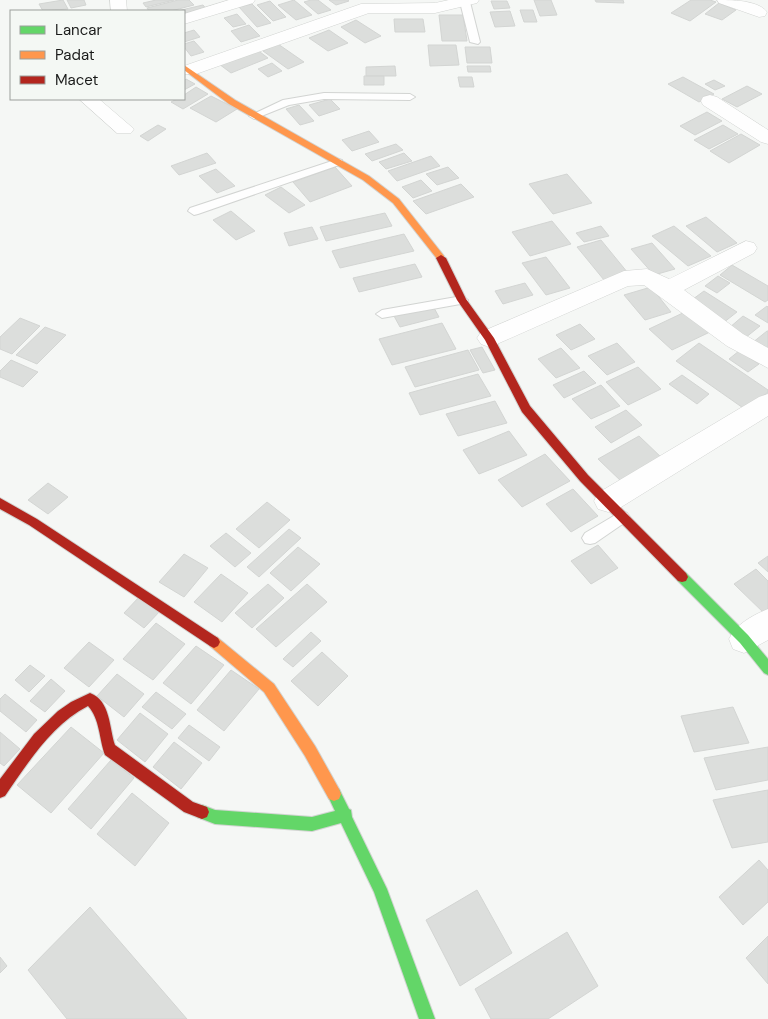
<svg xmlns="http://www.w3.org/2000/svg" width="768" height="1019" font-family="'DM Sans',sans-serif">
<style>
.building{fill:#dcdedc;stroke:#d3d5d3}
.lines{fill:none;stroke-linecap:round;stroke-linejoin:round}
.lane-casing{stroke:#d2d4d2;stroke-width:2}
.street-casing{stroke:#d2d4d2;stroke-width:1}
.fast-casing{stroke:#d2d4d2;stroke-width:2}
.slow-casing{stroke:#d2d4d2;stroke-width:2}
.jam-casing{stroke:#d2d4d2;stroke-width:2}
.lane{fill:#fefefe;fill-rule:evenodd}
.street{fill:#fefefe;fill-rule:evenodd}
.fast{fill:#63d668;fill-rule:evenodd}
.slow{fill:#ff974d;fill-rule:evenodd}
.jam{fill:#b3261e;fill-rule:evenodd}
</style>
<rect width="100%" height="100%" fill="#f5f7f5"/>
<path class="building" d="M 63,0 L 68,9 L 43,11 L 39,4 Z
M 67,0 L 84,0 L 86,5 L 71,8 Z
M 156,0 L 174,0 L 146,7 L 143,3 Z
M 178,0 L 189,0 L 194,5 L 171,11 L 149,11 L 147,8 Z
M 294,0 L 312,15 L 296,20 L 278,5 Z
M 311,0 L 318,0 L 331,10 L 318,14 L 304,2 Z
M 329,0 L 348,0 L 349,1 L 336,5 Z
M 534,0 L 551,0 L 557,15 L 540,16 Z
M 595,0 L 623,0 L 624,3 L 596,2 Z
M 691,0 L 710,0 L 716,2 L 690,21 L 671,13 Z
M 270,1 L 286,17 L 273,21 L 257,5 Z
M 491,1 L 507,1 L 510,8 L 494,9 Z
M 719,3 L 736,10 L 722,20 L 705,14 Z
M 252,4 L 271,23 L 257,27 L 239,7 Z
M 203,5 L 208,11 L 184,18 L 184,11 L 177,11 Z
M 520,10 L 533,10 L 537,22 L 524,22 Z
M 510,11 L 515,26 L 495,27 L 490,12 Z
M 237,14 L 246,24 L 233,27 L 224,18 Z
M 439,15 L 463,15 L 467,41 L 442,41 Z
M 394,19 L 423,19 L 425,32 L 395,32 Z
M 356,20 L 381,36 L 365,43 L 341,27 Z
M 249,25 L 260,36 L 241,42 L 231,31 Z
M 194,30 L 200,37 L 184,42 L 184,33 Z
M 329,30 L 348,43 L 328,51 L 309,38 Z
M 194,41 L 204,52 L 191,56 L 184,47 L 184,44 Z
M 278,44 L 304,62 L 288,69 L 263,51 Z
M 428,45 L 456,45 L 459,65 L 430,66 Z
M 465,47 L 490,47 L 492,63 L 467,63 Z
M 256,49 L 268,58 L 231,73 L 219,64 Z
M 272,63 L 282,71 L 268,77 L 258,69 Z
M 395,66 L 396,76 L 366,76 L 366,67 Z
M 467,66 L 490,66 L 491,72 L 468,72 Z
M 364,76 L 384,76 L 384,85 L 364,85 Z
M 458,77 L 472,77 L 474,87 L 460,87 Z
M 683,77 L 714,94 L 699,102 L 668,84 Z
M 186,79 L 195,84 L 184,90 L 184,81 Z
M 714,80 L 725,86 L 715,90 L 705,84 Z
M 747,86 L 762,94 L 737,107 L 722,99 Z
M 196,87 L 208,94 L 183,109 L 171,102 L 177,99 L 184,99 L 184,95 Z
M 211,96 L 237,109 L 216,122 L 190,108 Z
M 330,99 L 340,109 L 319,116 L 309,105 Z
M 299,105 L 314,121 L 300,125 L 286,109 Z
M 707,112 L 722,121 L 695,135 L 680,126 Z
M 158,125 L 166,129 L 148,141 L 140,136 Z
M 723,125 L 738,134 L 709,149 L 694,140 Z
M 369,131 L 379,142 L 352,151 L 342,140 Z
M 741,134 L 760,145 L 729,163 L 710,151 Z
M 396,144 L 403,150 L 372,161 L 365,154 Z
M 207,153 L 216,163 L 179,175 L 171,166 Z
M 404,153 L 412,161 L 386,169 L 379,162 Z
M 431,156 L 440,166 L 397,181 L 388,171 Z
M 335,167 L 352,186 L 310,202 L 293,182 Z
M 448,167 L 459,178 L 437,185 L 426,174 Z
M 216,169 L 235,186 L 217,193 L 199,176 Z
M 567,174 L 592,203 L 553,214 L 529,184 Z
M 421,180 L 432,191 L 413,198 L 402,187 Z
M 461,184 L 474,197 L 426,214 L 413,201 Z
M 281,187 L 305,205 L 289,213 L 265,195 Z
M 231,211 L 255,231 L 236,240 L 213,220 Z
M 385,213 L 392,226 L 326,241 L 320,227 Z
M 706,217 L 737,243 L 717,252 L 686,226 Z
M 552,221 L 571,244 L 530,256 L 512,232 Z
M 601,226 L 609,236 L 584,242 L 576,233 Z
M 674,226 L 711,256 L 688,266 L 652,236 Z
M 312,227 L 318,239 L 289,246 L 284,233 Z
M 404,234 L 414,251 L 340,268 L 332,251 Z
M 601,240 L 628,273 L 604,280 L 577,247 Z
M 652,243 L 675,269 L 654,275 L 631,249 Z
M 546,257 L 570,288 L 546,295 L 522,263 Z
M 415,264 L 422,277 L 359,292 L 353,278 Z
M 732,265 L 768,286 L 768,300 L 765,302 L 720,275 Z
M 718,276 L 730,283 L 717,293 L 705,286 Z
M 525,283 L 533,295 L 503,304 L 495,291 Z
M 651,287 L 671,312 L 645,320 L 624,295 Z
M 704,291 L 737,312 L 723,323 L 689,302 Z
M 433,306 L 439,317 L 400,327 L 394,316 Z
M 767,306 L 768,307 L 768,323 L 755,315 Z
M 687,311 L 710,332 L 672,350 L 649,329 Z
M 743,316 L 760,326 L 745,338 L 729,328 Z
M 20,318 L 40,326 L 12,354 L 0,349 L 0,337 Z
M 442,323 L 456,349 L 392,365 L 379,339 Z
M 580,324 L 595,339 L 571,350 L 556,335 Z
M 45,327 L 66,335 L 37,364 L 16,355 Z
M 767,331 L 768,331 L 768,353 L 752,343 Z
M 617,343 L 635,362 L 607,375 L 588,356 Z
M 699,343 L 768,390 L 768,392 L 746,410 L 676,361 Z
M 482,347 L 495,370 L 483,373 L 470,350 Z
M 561,348 L 580,368 L 556,378 L 538,359 Z
M 468,350 L 479,370 L 415,387 L 405,367 Z
M 739,351 L 759,364 L 748,372 L 729,359 Z
M 11,360 L 38,372 L 23,387 L 0,377 L 0,371 Z
M 638,367 L 661,389 L 628,405 L 606,382 Z
M 584,371 L 596,383 L 564,398 L 553,385 Z
M 478,374 L 491,396 L 420,415 L 409,393 Z
M 682,375 L 709,394 L 697,404 L 669,384 Z
M 601,385 L 620,406 L 591,419 L 572,399 Z
M 495,401 L 507,423 L 458,436 L 446,414 Z
M 626,410 L 642,425 L 611,443 L 595,427 Z
M 509,431 L 527,455 L 479,474 L 463,450 Z
M 639,436 L 663,459 L 623,483 L 598,459 Z
M 545,454 L 570,481 L 522,507 L 498,480 Z
M 48,483 L 68,497 L 48,514 L 28,500 Z
M 573,489 L 598,516 L 571,532 L 546,504 Z
M 267,502 L 290,520 L 259,548 L 236,529 Z
M 289,529 L 301,538 L 259,577 L 247,567 Z
M 226,533 L 251,553 L 235,567 L 210,546 Z
M 598,545 L 618,568 L 591,584 L 571,561 Z
M 298,547 L 320,564 L 291,591 L 270,573 Z
M 184,554 L 208,568 L 184,597 L 159,582 Z
M 768,556 L 768,572 L 758,563 Z
M 756,569 L 768,581 L 768,617 L 734,584 Z
M 221,574 L 248,593 L 222,622 L 194,602 Z
M 268,584 L 284,598 L 252,628 L 235,613 Z
M 307,584 L 327,602 L 276,647 L 256,629 Z
M 140,596 L 161,610 L 144,628 L 124,613 Z
M 156,623 L 185,644 L 153,680 L 123,659 Z
M 311,632 L 321,641 L 293,667 L 283,659 Z
M 89,642 L 114,660 L 89,687 L 64,668 Z
M 196,646 L 224,665 L 191,704 L 163,683 Z
M 322,652 L 348,676 L 318,706 L 291,681 Z
M 30,665 L 45,676 L 29,692 L 15,680 Z
M 231,670 L 259,689 L 224,731 L 197,710 Z
M 117,674 L 144,694 L 124,717 L 97,696 Z
M 51,679 L 65,691 L 45,712 L 30,701 Z
M 156,692 L 186,714 L 172,729 L 142,707 Z
M 5,694 L 37,720 L 26,732 L 0,711 L 0,699 Z
M 733,707 L 749,743 L 694,752 L 681,716 Z
M 140,713 L 168,734 L 145,762 L 117,740 Z
M 189,725 L 220,747 L 209,761 L 178,738 Z
M 71,727 L 104,753 L 51,813 L 17,785 Z
M 0,732 L 20,749 L 4,766 L 0,763 Z
M 174,742 L 202,763 L 181,789 L 153,767 Z
M 768,747 L 768,780 L 716,790 L 704,758 Z
M 111,760 L 134,778 L 91,829 L 68,809 Z
M 768,790 L 768,842 L 732,848 L 713,800 Z
M 132,793 L 169,823 L 135,866 L 97,834 Z
M 759,860 L 768,870 L 768,902 L 743,925 L 719,897 Z
M 477,890 L 512,953 L 460,986 L 426,920 Z
M 90,907 L 187,1019 L 67,1019 L 28,970 Z
M 567,932 L 598,986 L 548,1019 L 491,1019 L 475,989 Z
M 768,936 L 768,984 L 746,958 Z
M 0,957 L 7,966 L 0,973 Z"/>
<g class="lines">
<defs>
<path id="lane" d="M 462,0 L 470,2 L 480,42 L 478,44 L 470,42 L 460,2 Z
M 324,93 L 410,94 L 415,97 L 410,100 L 324,99 L 289,105 L 254,119 L 249,116 L 283,100 Z
M 338,159 L 342,160 L 342,164 L 198,214 L 194,215 L 188,211 L 190,208 Z
M 462,296 L 468,300 L 466,303 L 382,318 L 376,314 L 382,310 Z
M 622,511 L 627,513 L 630,517 L 627,521 L 595,543 L 590,544 L 585,543 L 582,538 L 585,533 Z"/>
<path id="street" d="M 110,0 L 126,0 L 127,11 L 111,11 Z
M 229,0 L 255,0 L 253,3 L 184,24 L 184,14 Z
M 449,0 L 479,0 L 477,3 L 435,13 L 369,13 L 196,74 L 184,74 L 184,66 L 361,4 L 435,3 Z
M 717,0 C 731,0 758,0 767,12 L 765,16 L 759,17 L 719,3 Z
M 710,95 L 717,97 L 768,130 L 768,144 L 761,142 L 703,105 L 701,101 L 703,97 Z
M 79,99 L 99,99 L 134,129 L 131,133 L 117,133 Z
M 746,241 L 754,243 L 757,248 L 754,253 L 684,290 L 743,334 L 768,348 L 768,368 L 727,346 L 644,285 L 628,286 L 497,344 L 489,347 L 481,344 L 477,338 L 481,332 L 624,271 L 647,269 L 669,279 Z
M 768,394 L 768,416 L 618,509 L 608,512 L 598,509 L 594,501 L 598,493 L 759,397 Z
M 768,609 L 768,640 L 744,653 L 733,649 L 729,639 C 736,624 753,615 768,609 Z"/>
<path id="fast" d="M 682,572 L 686,573 L 748,635 L 768,659 L 768,675 L 764,673 L 740,643 L 678,581 L 676,577 L 678,573 Z
M 334,787 L 339,789 L 349,809 L 351,810 L 352,817 L 387,889 L 435,1019 L 419,1019 L 374,892 L 341,823 L 312,831 L 215,824 L 197,817 L 195,812 L 197,807 L 202,805 L 215,810 L 312,817 L 335,811 L 327,794 L 329,789 Z"/>
<path id="slow" d="M 184,65 L 235,100 L 369,176 L 399,199 L 444,256 L 444,260 L 438,260 L 393,203 L 363,180 L 229,104 L 184,70 Z
M 214,636 L 218,638 L 274,684 L 315,746 L 339,789 L 341,794 L 339,799 L 334,801 L 329,799 L 305,756 L 264,692 L 210,646 L 208,642 L 210,638 Z"/>
<path id="jam" d="M 441,255 L 446,258 L 466,299 L 494,338 L 530,406 L 588,475 L 686,573 L 688,577 L 686,581 L 682,582 L 678,581 L 580,481 L 522,412 L 485,340 L 457,300 L 436,258 Z
M 0,498 L 37,519 L 218,638 L 220,642 L 218,646 L 214,648 L 210,646 L 29,525 L 0,509 Z
M 90,693 C 111,701 109,728 115,745 L 193,802 L 207,807 L 209,812 L 207,817 L 202,819 L 184,812 L 105,755 C 99,739 100,719 88,706 C 51,725 28,763 5,796 L 0,798 L 0,779 L 34,734 L 58,711 L 71,702 Z"/>
</defs>
<use href="#lane" class="lane-casing"/>
<use href="#street" class="street-casing"/>
<use href="#fast" class="fast-casing"/>
<use href="#slow" class="slow-casing"/>
<use href="#jam" class="jam-casing"/>
<use href="#lane" class="lane"/>
<use href="#street" class="street"/>
<use href="#fast" class="fast"/>
<use href="#slow" class="slow"/>
<use href="#jam" class="jam"/>
</g>
<rect x="10" y="10" width="175" height="90" fill="#f4f8f4" stroke="#9c9f9c"/>
<rect x="20" y="26" width="25" height="8" fill="#63d668" stroke="#9c9f9c"/>
<text x="55" y="35" font-size="15" fill="#191a19">Lancar</text>
<rect x="20" y="51" width="25" height="8" fill="#ff974d" stroke="#9c9f9c"/>
<text x="55" y="60" font-size="15" fill="#191a19">Padat</text>
<rect x="20" y="76" width="25" height="8" fill="#b3261e" stroke="#9c9f9c"/>
<text x="55" y="85" font-size="15" fill="#191a19">Macet</text>
</svg>
